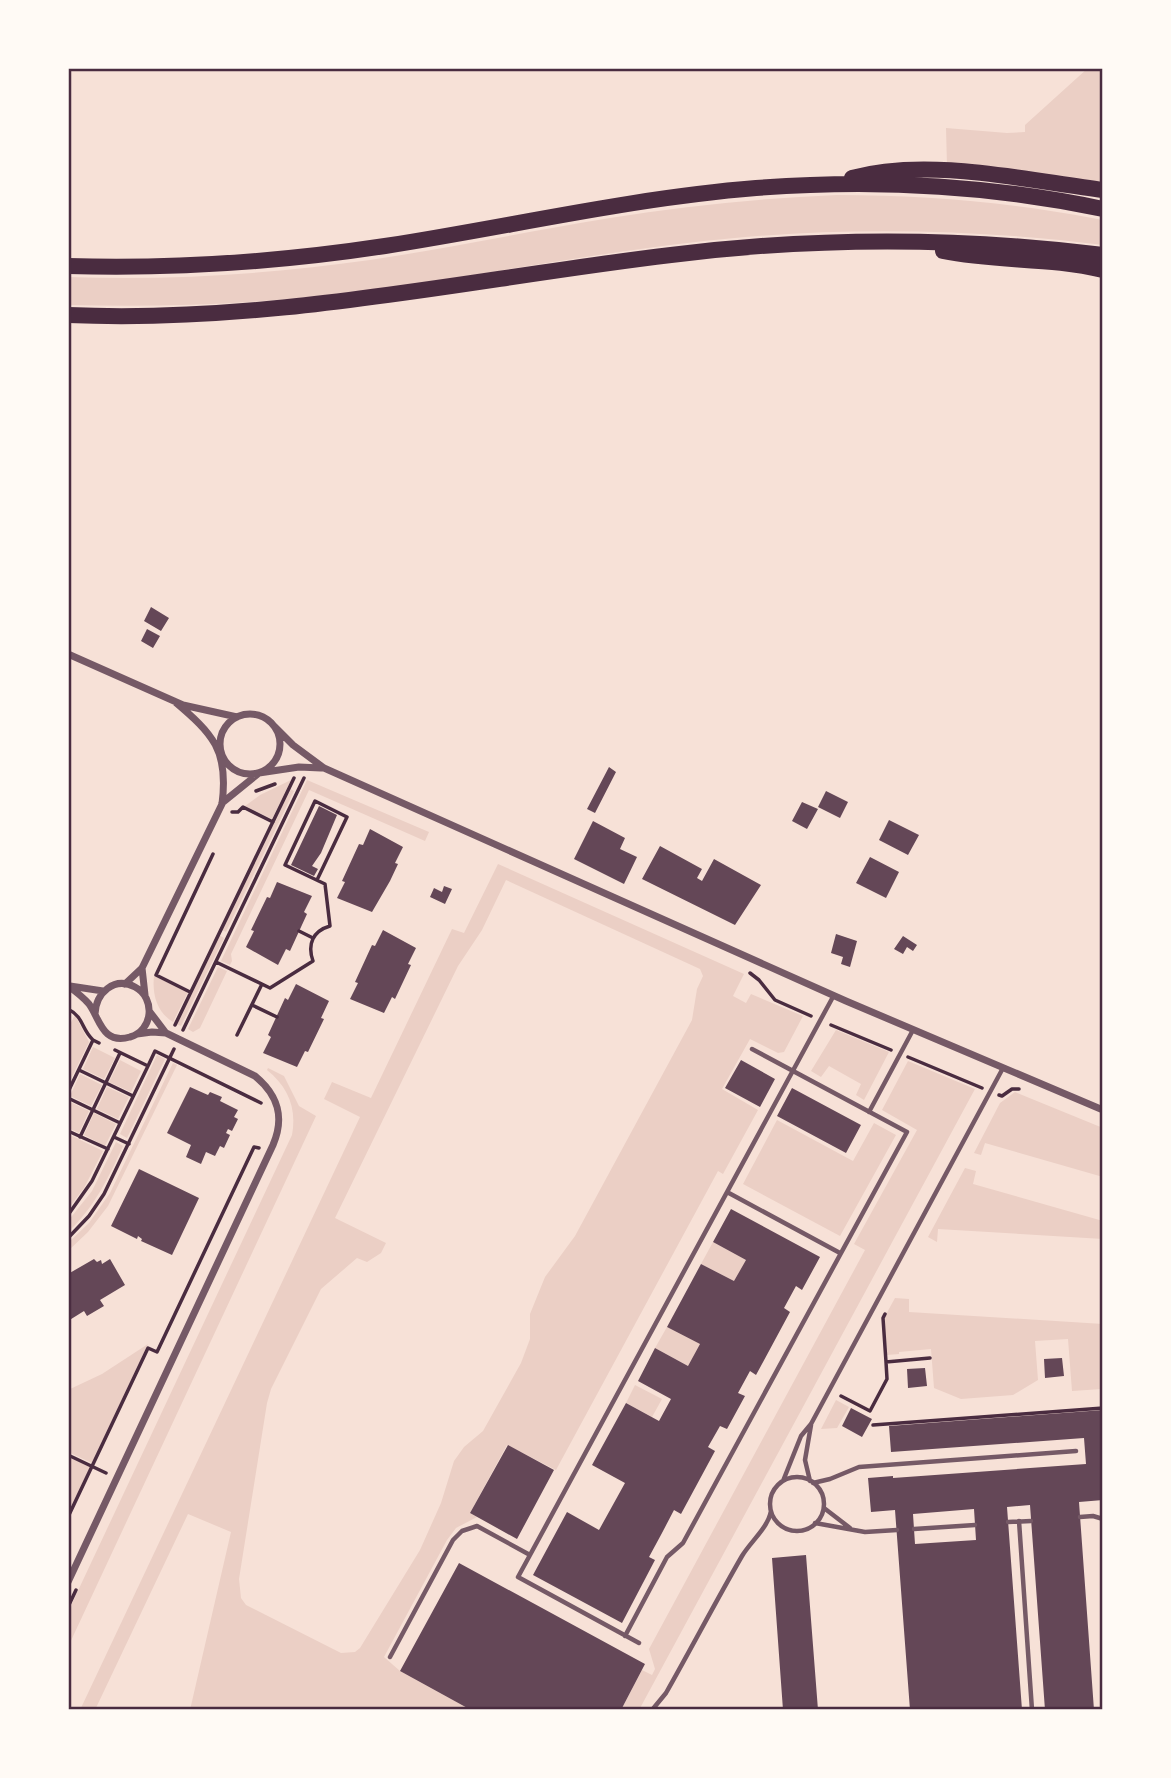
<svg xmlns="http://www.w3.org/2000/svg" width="1171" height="1778" font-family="'Noto Serif',serif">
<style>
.green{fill:#ebcfc5;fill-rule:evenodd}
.building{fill:#644757;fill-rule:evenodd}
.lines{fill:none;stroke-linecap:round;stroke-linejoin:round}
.path{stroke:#4a2c40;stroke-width:3.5}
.service{stroke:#755966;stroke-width:4.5}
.minor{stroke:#755966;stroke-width:7}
.trunk{stroke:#4a2c40;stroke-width:16}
.neatline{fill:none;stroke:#4a2c40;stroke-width:2.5}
</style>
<rect width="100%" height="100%" fill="#f7e1d7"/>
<path class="green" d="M 1088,68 L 1103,68 L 1103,182 L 947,166 L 946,128 L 1007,133 L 1025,132 L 1025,125 Z
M 837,195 C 923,195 1007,202 1092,218 L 1103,220 L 1103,245 C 984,230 864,227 745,237 C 604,249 466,280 326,295 C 241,305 155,307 68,305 L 68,277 C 169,281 270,274 370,260 C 450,248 530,231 610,218 C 685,206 761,198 837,195 Z
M 291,780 L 272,819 L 245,806 L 260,795 Z
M 307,780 L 429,832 L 425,841 L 309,790 L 231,954 L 232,961 L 230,965 L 221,961 Z
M 290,789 L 294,791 L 226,932 L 222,930 Z
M 498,864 L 744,974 L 733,996 L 746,1003 L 751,994 L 803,1016 L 784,1052 L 778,1053 L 750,1039 L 722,1089 L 758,1110 L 723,1174 L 718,1171 L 556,1470 L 507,1445 L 470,1513 L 477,1517 L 456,1528 L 447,1540 L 384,1657 L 400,1671 L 471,1710 L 190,1710 L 231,1532 L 188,1514 L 95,1710 L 80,1710 L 360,1117 L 324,1099 L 332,1082 L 371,1098 L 452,929 L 464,933 ZM 506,880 L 700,969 L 703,976 L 697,989 L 692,1020 L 575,1236 L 545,1277 L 530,1314 L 530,1339 L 521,1363 L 483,1431 L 464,1447 L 454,1461 L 441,1503 L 420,1550 L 360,1648 L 355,1652 L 341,1653 L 246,1605 L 241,1598 L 239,1579 L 267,1403 L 271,1389 L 321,1289 L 357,1258 L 367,1262 L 381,1253 L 386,1243 L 335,1218 L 458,966 L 482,930 Z
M 219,935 L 224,938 L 181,1026 L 176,1024 Z
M 218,967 L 227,971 L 200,1028 L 193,1032 L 188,1029 Z
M 154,976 L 188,992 L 173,1022 C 157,1012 152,995 154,976 Z
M 75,1015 L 89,1042 L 68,1085 L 68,1028 Z
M 836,1030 L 889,1052 L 864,1100 L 856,1095 L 861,1084 L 829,1066 L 821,1077 L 811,1071 Z
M 93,1047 L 115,1058 L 104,1079 L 83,1069 Z
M 157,1055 L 165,1059 L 127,1138 L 120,1134 Z
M 120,1060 L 141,1071 L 131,1092 L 109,1082 Z
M 908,1061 L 975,1089 L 639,1710 L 621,1710 L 642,1670 L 652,1675 L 655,1669 L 649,1649 L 865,1250 L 854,1244 L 917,1130 L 882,1110 Z
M 173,1063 L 177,1065 L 108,1206 L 88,1232 L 68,1251 L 68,1243 L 89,1223 L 110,1193 Z
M 268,1068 L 284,1076 L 299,1106 L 316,1116 L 68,1647 L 68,1612 L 292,1135 C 297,1108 288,1087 267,1070 Z
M 80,1074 L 102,1085 L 91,1106 L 70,1096 Z
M 107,1087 L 129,1097 L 118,1119 L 97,1109 Z
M 1015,1092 L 1103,1128 L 1103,1177 L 985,1143 L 981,1155 L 974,1153 L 1000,1103 Z
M 68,1101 L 89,1111 L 79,1133 L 68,1128 Z
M 94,1113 L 116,1124 L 105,1146 L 84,1135 Z
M 777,1120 L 853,1161 L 874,1123 L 896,1135 L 840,1236 L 743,1184 Z
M 68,1134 L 103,1151 L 84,1188 L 68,1209 Z
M 116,1142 L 123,1146 C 109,1177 94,1208 68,1232 L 68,1221 L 92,1191 Z
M 965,1168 L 976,1171 L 973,1184 L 1103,1221 L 1103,1239 L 938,1229 L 937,1242 L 928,1237 Z
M 713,1242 L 746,1260 L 734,1281 L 701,1264 Z
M 895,1298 L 909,1299 L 909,1312 L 1103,1324 L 1103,1398 L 1102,1389 L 1072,1391 L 1068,1339 L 1035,1341 L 1038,1380 L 1013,1395 L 961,1399 L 934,1388 L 931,1349 L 899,1352 L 899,1354 L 887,1355 L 884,1318 Z
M 667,1327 L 700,1344 L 688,1366 L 655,1348 Z
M 148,1344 L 92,1463 L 68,1452 L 68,1390 L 102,1374 Z
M 635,1385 L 662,1399 L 652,1417 L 626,1403 Z
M 836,1400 L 849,1407 L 837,1428 L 821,1429 Z
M 68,1457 L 90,1467 L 68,1513 Z"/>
<path class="building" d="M 151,607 L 169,618 L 161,631 L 144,621 Z
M 147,629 L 160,636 L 153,648 L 141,641 Z
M 609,767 L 616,772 L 595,813 L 587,809 Z
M 826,791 L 848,802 L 840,818 L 818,807 Z
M 802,802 L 818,809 L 807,829 L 792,821 Z
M 319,806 L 337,815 L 321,853 L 312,866 L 318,869 L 314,876 L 291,865 Z
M 889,820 L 919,835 L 908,855 L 879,840 Z
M 593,821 L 625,838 L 620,849 L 637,857 L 624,884 L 574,859 Z
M 370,829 L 403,847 L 395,863 L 398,864 L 390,881 L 372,912 L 337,898 L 345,882 L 342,881 L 359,844 L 363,845 Z
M 660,846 L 702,869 L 697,878 L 702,881 L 714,859 L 761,885 L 735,925 L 642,879 Z
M 870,857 L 899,872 L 886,898 L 856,883 Z
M 277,882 L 312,896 L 304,912 L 307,914 L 290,951 L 286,949 L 278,965 L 246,947 L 254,931 L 251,930 L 267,897 L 270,898 Z
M 444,886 L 452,889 L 445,904 L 430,897 L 434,888 L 442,892 Z
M 383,930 L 416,948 L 408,964 L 411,965 L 395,999 L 392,997 L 384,1013 L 350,999 L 358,983 L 355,982 L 372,945 L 375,946 Z
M 836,934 L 857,941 L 850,967 L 841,964 L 843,957 L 831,953 Z
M 903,936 L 917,945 L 913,951 L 907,947 L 903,954 L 894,949 Z
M 296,984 L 329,1001 L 321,1018 L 324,1019 L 308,1052 L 305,1051 L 297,1067 L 263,1053 L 271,1037 L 268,1035 L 285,998 L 288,1000 Z
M 741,1060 L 775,1079 L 760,1107 L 725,1088 Z
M 190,1087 L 208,1095 L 210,1092 L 222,1097 L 220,1101 L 238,1110 L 234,1117 L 238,1119 L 232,1131 L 228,1129 L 226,1133 L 230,1135 L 224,1148 L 220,1146 L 215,1156 L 206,1152 L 201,1164 L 186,1157 L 191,1145 L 167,1133 Z
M 792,1088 L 861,1125 L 846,1153 L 777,1116 Z
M 139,1169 L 199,1198 L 172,1255 L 141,1241 L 142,1239 L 138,1236 L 137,1239 L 111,1226 Z
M 731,1209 L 820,1257 L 802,1290 L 796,1286 L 784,1308 L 790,1312 L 756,1375 L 750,1371 L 738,1393 L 745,1396 L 727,1429 L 720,1426 L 708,1447 L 715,1451 L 681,1514 L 674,1510 L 662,1533 L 649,1557 L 655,1560 L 622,1623 L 533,1575 L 567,1512 L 599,1530 L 625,1483 L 592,1465 L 626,1403 L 659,1421 L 671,1399 L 638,1381 L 655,1348 L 688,1366 L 700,1344 L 667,1327 L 701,1264 L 734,1281 L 746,1260 L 713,1242 Z
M 94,1259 L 97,1262 L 101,1260 L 102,1264 L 110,1259 L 125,1285 L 100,1300 L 104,1306 L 87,1316 L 84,1311 L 68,1321 L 68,1274 Z
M 1062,1358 L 1064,1376 L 1045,1378 L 1044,1359 Z
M 925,1368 L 927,1386 L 908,1388 L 907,1369 Z
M 851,1408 L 872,1419 L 862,1437 L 842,1426 Z
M 1103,1410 L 1103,1500 L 1079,1502 L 1094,1710 L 1045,1710 L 1030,1505 L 1007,1507 L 1022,1710 L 910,1710 L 895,1510 L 871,1512 L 868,1478 L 893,1476 L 893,1478 L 1086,1464 L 1084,1438 L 891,1452 L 889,1426 ZM 974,1509 L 976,1540 L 915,1544 L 913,1514 Z
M 508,1445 L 554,1470 L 517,1539 L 470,1513 Z
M 806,1555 L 818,1710 L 783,1710 L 772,1558 Z
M 459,1563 L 645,1664 L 621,1710 L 471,1710 L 400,1671 Z"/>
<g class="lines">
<path class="path" d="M 256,791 L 275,784
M 232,812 L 238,812 L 243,807 L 273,822
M 299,931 L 313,938
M 216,962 L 270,988 L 313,961 C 307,944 313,931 330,926 L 325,884 L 285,865 L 315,801 L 347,817 L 317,880
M 750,973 L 759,980 L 775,1000 L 811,1016
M 190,992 L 156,975 L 213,854
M 252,1005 L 277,1017
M 68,1009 C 84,1017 81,1029 93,1040
M 175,1025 L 294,778
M 831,1025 L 891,1050
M 183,1030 L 304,778
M 237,1035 L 262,984
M 115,1050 L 148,1066 L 155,1051 L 261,1103
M 908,1057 L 982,1088
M 79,1070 L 133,1096
M 68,1092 L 93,1040 L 99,1043
M 999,1095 L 1002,1096 L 1012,1089 L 1019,1089
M 68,1098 L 120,1123
M 68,1131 L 108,1149
M 80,1137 L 120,1053
M 114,1137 L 129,1144
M 68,1215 L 92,1181 L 148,1066
M 68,1238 L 89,1216 L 104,1194 L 174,1049
M 885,1314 L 883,1318 L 886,1362 L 930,1358
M 841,1396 L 870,1411 L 887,1379 L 886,1362
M 873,1425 L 1103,1408
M 68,1455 L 106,1473
M 68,1517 L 148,1348 L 157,1352 L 254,1147 L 259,1148
M 68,1607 L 76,1590"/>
<path class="service" d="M 869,1112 L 913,1030
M 727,1192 L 840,1253
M770 1504a27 27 0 1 1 54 0a27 27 0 1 1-54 0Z
M 783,1481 L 801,1436 L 811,1424 L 1003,1068
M 810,1481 L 805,1460 L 811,1425
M 813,1483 L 830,1479 L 859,1467 L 1076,1451
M 824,1508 L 850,1528
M 1080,1517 L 1093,1516 L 1103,1519
M 1019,1521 L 1032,1710
M 1008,1522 L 1031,1521
M 815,1523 L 865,1532 L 897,1530
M 914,1529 L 975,1525
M 530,1555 L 834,995
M 625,1636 L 667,1557 L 683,1543 L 907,1132 L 752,1049
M 390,1657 L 453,1540 L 462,1531 L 477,1526 L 530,1555 L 518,1577 L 639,1643
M 652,1710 L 666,1693 C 692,1647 716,1601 742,1556 C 751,1541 768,1528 771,1511"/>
<path class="minor" d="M 68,654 L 183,705 L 237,717
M220 744a30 30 0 1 1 60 0a30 30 0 1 1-60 0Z
M 274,726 L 293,745 L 324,768 L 846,1001 L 1103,1110
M 222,803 L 259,773 L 299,767 L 321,768
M 142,968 L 145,995
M 125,984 L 142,968 L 222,804 C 229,750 213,734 174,701
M 68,986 C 75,991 83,997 89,1004 C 100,1019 102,1045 130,1037 C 153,1031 156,998 135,987 C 114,976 96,993 95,1014
M 70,986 L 103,991
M 150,1012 L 166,1033
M 68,1582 L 273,1145 C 285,1117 278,1095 255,1076 L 166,1033 L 152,1032 L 137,1034"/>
<path class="trunk" d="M 852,178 C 927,157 1025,180 1103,190
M 943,251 C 996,262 1050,257 1103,270
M 68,266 C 174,269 280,262 385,246 C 508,227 631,198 756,188 C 872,179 989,185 1103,209
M 68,315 C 273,324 469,279 671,255 C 814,237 960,237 1103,255"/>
</g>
<rect width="1171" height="1778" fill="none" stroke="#fffaf5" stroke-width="140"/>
<rect x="70" y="70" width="1031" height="1638" class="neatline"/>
</svg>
